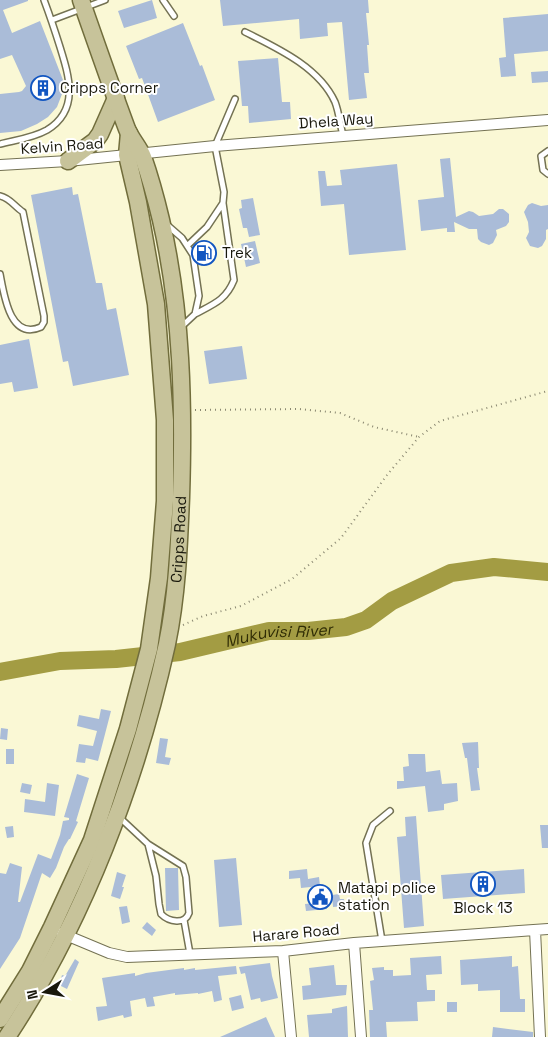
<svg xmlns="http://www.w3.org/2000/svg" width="548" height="1037" font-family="'Space Grotesk',sans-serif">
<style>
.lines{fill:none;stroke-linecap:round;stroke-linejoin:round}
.river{stroke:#a39c43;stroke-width:18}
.building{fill:#aabcd8}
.service-casing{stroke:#747253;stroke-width:8}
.minor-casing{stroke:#747253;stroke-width:12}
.primary-casing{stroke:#716d3c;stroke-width:19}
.path{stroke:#8b8972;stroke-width:2;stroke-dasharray:1 4;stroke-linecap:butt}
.service{stroke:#fff;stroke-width:5}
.minor{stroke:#fff;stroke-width:10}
.primary{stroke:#c7c39a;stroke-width:16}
.labels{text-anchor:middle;stroke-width:4;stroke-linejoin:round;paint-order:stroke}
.poi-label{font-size:15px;fill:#19180c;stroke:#fff;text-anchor:start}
.street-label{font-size:15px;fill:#19180c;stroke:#fff}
.water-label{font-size:16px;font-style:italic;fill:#302d05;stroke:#fff}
</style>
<rect width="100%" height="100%" fill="#faf8d5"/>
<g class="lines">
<path class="river" id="s1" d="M 0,672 L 60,661 L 116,659 L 180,652 L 269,631 L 308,631 L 346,627 L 366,620 L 392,601 L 451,573 L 494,567 L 548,572"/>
</g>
<path class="building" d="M 0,0 L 28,0 L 28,1 L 3,10 L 12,33 L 40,21 L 63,80 L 62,94 L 57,107 L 48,117 L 37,124 L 21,131 L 0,133 L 0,94 L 19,92 L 22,91 L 26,86 L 12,55 L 0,59 Z
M 152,0 L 157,18 L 124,28 L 118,11 Z
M 220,0 L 368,0 L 369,13 L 366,13 L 369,45 L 367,45 L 369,73 L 364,73 L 367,98 L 349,100 L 342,22 L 327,23 L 328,36 L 300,39 L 299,19 L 223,26 Z
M 548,14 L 548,51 L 514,54 L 516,76 L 501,77 L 499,58 L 506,57 L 503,18 Z
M 183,23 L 200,66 L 202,65 L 215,100 L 158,122 L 142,78 L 139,79 L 126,46 Z
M 278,58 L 282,102 L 290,102 L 291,119 L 249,123 L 248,106 L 242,106 L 238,61 Z
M 548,71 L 548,82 L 532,83 L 531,72 Z
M 450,158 L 456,217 L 469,211 L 473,212 L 479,216 L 493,214 L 499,209 L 503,209 L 509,214 L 509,222 L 506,226 L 496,230 L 497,235 L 493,243 L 489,245 L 481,242 L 478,239 L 477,229 L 469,229 L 454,222 L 455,232 L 447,232 L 447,228 L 421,231 L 418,200 L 444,197 L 440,159 Z
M 397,164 L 406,250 L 349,255 L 344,204 L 321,206 L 318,171 L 325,171 L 327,186 L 342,185 L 340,170 Z
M 72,187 L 73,195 L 78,194 L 96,283 L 102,283 L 107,310 L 116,308 L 129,375 L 73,386 L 68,361 L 63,362 L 31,195 Z
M 253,198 L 260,235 L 249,237 L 247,228 L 243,228 L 239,209 L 242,208 L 241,200 Z
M 532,203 L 541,206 L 548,205 L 548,229 L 546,230 L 546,239 L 542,246 L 538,248 L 530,246 L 526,238 L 529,232 L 528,222 L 524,212 L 528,205 Z
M 255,241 L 260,263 L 246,267 L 241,244 Z
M 29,339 L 38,388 L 14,392 L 12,382 L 0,384 L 0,345 Z
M 242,346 L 247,379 L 209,384 L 204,351 Z
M 101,709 L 111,711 L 98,761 L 86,758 L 85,763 L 76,762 L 79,744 L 93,746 L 97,731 L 77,726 L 79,715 L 99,719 Z
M 1,728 L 8,729 L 7,740 L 0,739 Z
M 160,738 L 168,739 L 165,757 L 171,758 L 169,765 L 156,763 Z
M 478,742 L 479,768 L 477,768 L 480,790 L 471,791 L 467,758 L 465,758 L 462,743 Z
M 6,749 L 14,749 L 14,764 L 6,764 Z
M 408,754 L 425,754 L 426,772 L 440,770 L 442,784 L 457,783 L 458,801 L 444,804 L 444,810 L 428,812 L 425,786 L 397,789 L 397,781 L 404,781 L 403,767 L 409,766 Z
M 77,774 L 89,778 L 76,821 L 78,822 L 70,839 L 69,839 L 64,847 L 56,868 L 50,878 L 42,873 L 20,938 L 0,969 L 0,873 L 6,874 L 10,863 L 22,867 L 18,902 L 20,902 L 38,854 L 51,859 L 60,835 L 63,821 L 69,820 L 69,818 L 64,817 Z
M 22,783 L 32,785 L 30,794 L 20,792 Z
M 47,783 L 59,785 L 55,816 L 24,812 L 25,799 L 45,802 Z
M 416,816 L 424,926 L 404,928 L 397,837 L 406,836 L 405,817 Z
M 540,825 L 548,825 L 548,848 L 542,848 Z
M 13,826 L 14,837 L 7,838 L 5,827 Z
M 236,858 L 242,925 L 219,927 L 214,860 Z
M 165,868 L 178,868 L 179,910 L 166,911 Z
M 307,869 L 308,879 L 319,877 L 320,886 L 301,888 L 300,878 L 289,879 L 289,871 Z
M 524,869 L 525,893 L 443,899 L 441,875 Z
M 117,872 L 126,875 L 122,887 L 124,887 L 120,899 L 111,896 Z
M 339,894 L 340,899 L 344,899 L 345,906 L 333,907 L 332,895 Z
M 326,902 L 327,909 L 306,911 L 305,904 Z
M 127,906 L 130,922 L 122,924 L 119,907 Z
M 147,922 L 156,930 L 152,936 L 142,928 Z
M 441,956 L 442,974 L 426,975 L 427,990 L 435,990 L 435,1001 L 417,1002 L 418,1021 L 386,1022 L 387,1037 L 370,1037 L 369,1010 L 373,1010 L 370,981 L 374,980 L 372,968 L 384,967 L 384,970 L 393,970 L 393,976 L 411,975 L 410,958 Z
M 512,956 L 512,967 L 518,966 L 520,999 L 525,999 L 525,1012 L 500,1012 L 500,990 L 478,991 L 478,984 L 461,985 L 460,960 Z
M 75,959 L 79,962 L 67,989 L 59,985 L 62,975 L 65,976 Z
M 270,963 L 272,976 L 278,998 L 261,1002 L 260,998 L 251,1000 L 245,973 L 241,974 L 239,967 Z
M 334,965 L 336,985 L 347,985 L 346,995 L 303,1000 L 302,986 L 311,985 L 309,968 Z
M 236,966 L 237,974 L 218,976 L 222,1000 L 214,1002 L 212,991 L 198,994 L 198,993 L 175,995 L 175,993 L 153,997 L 155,1006 L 147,1007 L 145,998 L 130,1001 L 132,1016 L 124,1018 L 123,1015 L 98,1021 L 96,1007 L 107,1006 L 102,978 L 135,973 L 135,976 L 146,973 L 184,968 L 184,970 L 195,968 L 195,970 Z
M 241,995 L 244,1008 L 232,1011 L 229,998 Z
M 447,1002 L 457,1002 L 457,1012 L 447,1012 Z
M 347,1006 L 348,1037 L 309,1037 L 307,1015 L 332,1013 L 332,1009 Z
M 266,1017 L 275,1037 L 220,1037 Z
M 493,1027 L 533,1032 L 533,1037 L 492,1037 Z"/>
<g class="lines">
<defs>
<path id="service" d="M 163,0 L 174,16
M 52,20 L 105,0
M 245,32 C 277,48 319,67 335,102 C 339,112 340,125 343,135
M 0,144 C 16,140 33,138 47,130 C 80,110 69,76 60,47 C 55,31 50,16 44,0
M 548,151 L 541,156 L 543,170 L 548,174
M 0,196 C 10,198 15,207 23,212 L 44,316 L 44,322 L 41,327 C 10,341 4,295 0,274
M 166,224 L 182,238 L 193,255 L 199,296 L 195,314 L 180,328
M 188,245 L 207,227 L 223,203 L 224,192 L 215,146 L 235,99
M 195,314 C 214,304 226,300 234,280 L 223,203
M 119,817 L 148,844 L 183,866 L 186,877 L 189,913 C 185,925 169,922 161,914 L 159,904 L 156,876 L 148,844
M 184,920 L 190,954
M 382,941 L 366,843 L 373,825 L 390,811"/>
<path id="minor" d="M 0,165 L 68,161 L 215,146 L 548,120
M 535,930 L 540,1037
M 61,933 L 109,953 L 127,957 L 283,951 L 354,943 L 548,929
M 354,943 L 361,1037
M 283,951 L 291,1037"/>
<g id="primary">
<path d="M 68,161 L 95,141 L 100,134 L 116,98"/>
<path d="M 0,1019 L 30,971 L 52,927 L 92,840 L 128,729 L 149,649 L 159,578 L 165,501 L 165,420 L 156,304 L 138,202 L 127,155 L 129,133"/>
<path id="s2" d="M 7,1037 C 84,921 137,780 167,644 C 177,596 179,546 181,497 C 184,405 182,311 161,220 C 156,199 150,177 143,157 C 139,147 131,139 127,129 C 111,86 96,43 81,0"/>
</g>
</defs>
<use href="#service" class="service-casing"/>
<use href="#minor" class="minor-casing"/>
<use href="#primary" class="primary-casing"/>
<path class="path" d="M 195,410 L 299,409 L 340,413 L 374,427 L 419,437
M 183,625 L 203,616 L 241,606 L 292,579 L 341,538 L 387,475 L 419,437 L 440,421 L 548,391"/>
<use href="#service" class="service"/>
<use href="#minor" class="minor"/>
<use href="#primary" class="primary"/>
</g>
<defs>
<symbol id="building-ring" viewBox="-11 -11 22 22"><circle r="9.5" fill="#fff" stroke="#1256c1" stroke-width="1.5"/><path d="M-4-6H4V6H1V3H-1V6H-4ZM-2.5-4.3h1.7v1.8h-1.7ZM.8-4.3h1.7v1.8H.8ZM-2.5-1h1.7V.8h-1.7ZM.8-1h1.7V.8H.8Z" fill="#1256c1"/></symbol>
<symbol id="fuel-ring" viewBox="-11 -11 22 22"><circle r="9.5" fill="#fff" stroke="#1256c1" stroke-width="1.5"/><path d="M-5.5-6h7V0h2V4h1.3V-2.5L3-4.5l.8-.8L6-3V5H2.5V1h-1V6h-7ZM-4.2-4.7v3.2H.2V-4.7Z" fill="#1256c1"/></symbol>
<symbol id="civic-ring" viewBox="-11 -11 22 22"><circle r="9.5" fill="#fff" stroke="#1256c1" stroke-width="1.5"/><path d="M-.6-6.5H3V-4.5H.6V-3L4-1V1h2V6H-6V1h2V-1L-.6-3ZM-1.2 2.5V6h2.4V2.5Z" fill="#1256c1"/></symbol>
</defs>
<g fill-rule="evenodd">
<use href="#building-ring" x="29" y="74" width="28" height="28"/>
<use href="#fuel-ring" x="190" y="239" width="28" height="28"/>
<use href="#building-ring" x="469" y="870" width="28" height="28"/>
<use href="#civic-ring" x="306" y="883" width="28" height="28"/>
</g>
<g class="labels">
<g class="poi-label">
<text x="60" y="93">Cripps Corner</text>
<text x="222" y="258">Trek</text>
<text x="338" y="893">Matapi police<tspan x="338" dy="17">station</tspan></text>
<text x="483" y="913" text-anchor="middle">Block 13</text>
</g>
<g class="street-label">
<text transform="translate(336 121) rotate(-4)" y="5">Dhela Way</text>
<text transform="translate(62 146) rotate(-4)" y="5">Kelvin Road</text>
<text dy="5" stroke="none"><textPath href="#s2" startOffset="532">Cripps Road</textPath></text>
<text transform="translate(296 933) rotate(-5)" y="5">Harare Road</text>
</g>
<g class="water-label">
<text dy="6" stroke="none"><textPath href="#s1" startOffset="282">Mukuvisi River</textPath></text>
</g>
</g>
<g transform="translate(45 992) rotate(259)" stroke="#ffffff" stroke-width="4" paint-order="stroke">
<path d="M0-4L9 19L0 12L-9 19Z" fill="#19180c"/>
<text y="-8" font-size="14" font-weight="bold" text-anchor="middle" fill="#19180c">N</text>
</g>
</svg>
